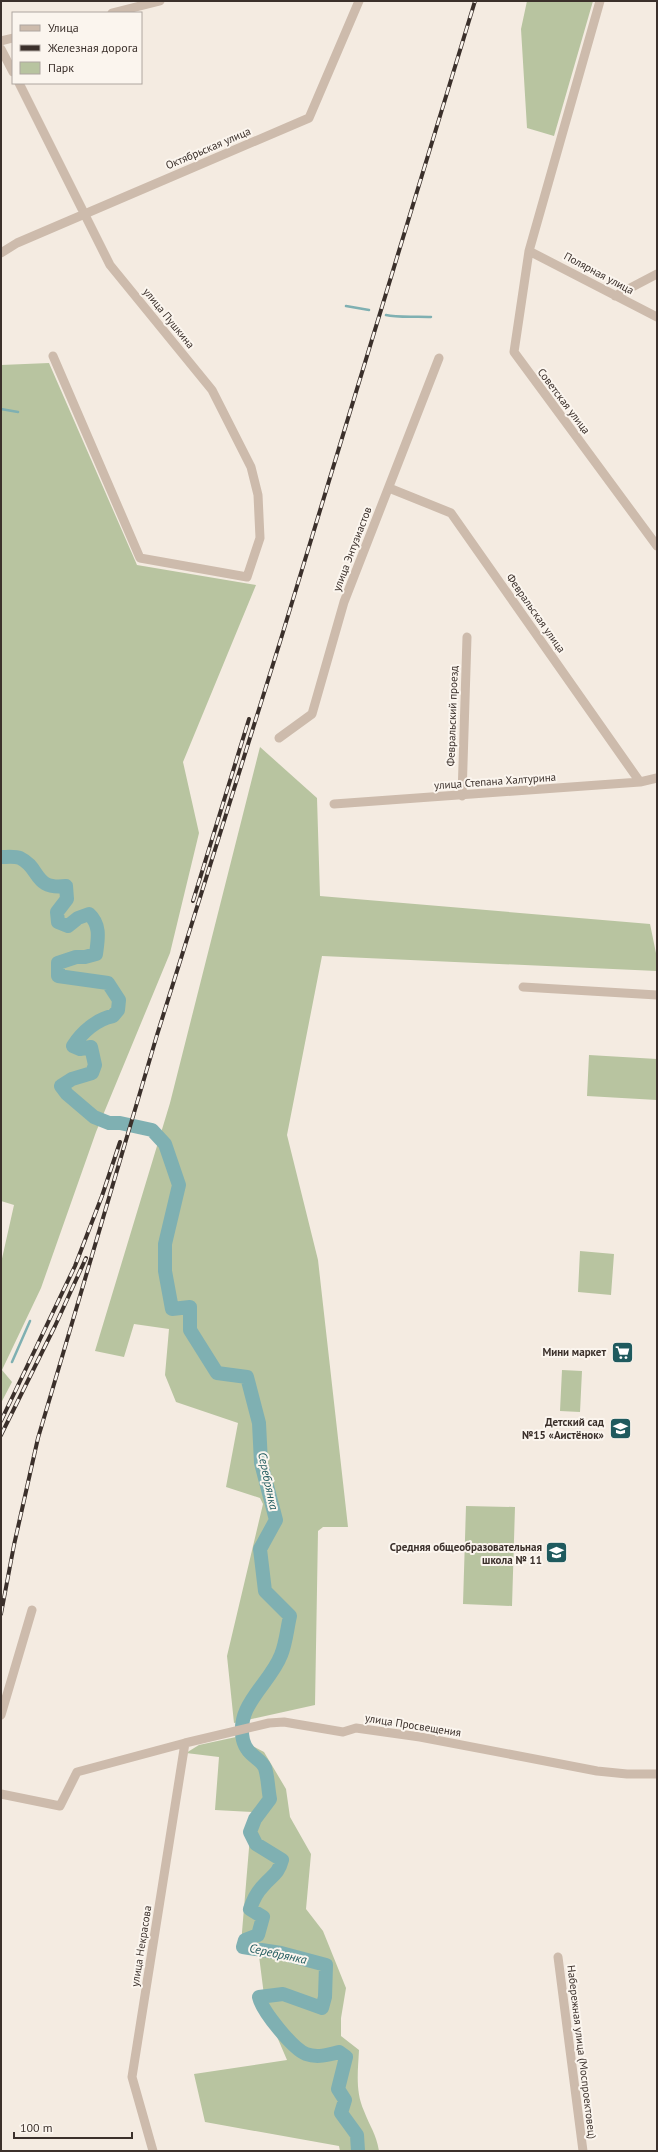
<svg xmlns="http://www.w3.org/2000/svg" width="658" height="2152" font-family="'PT Sans',sans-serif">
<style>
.green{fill:#b8c4a0}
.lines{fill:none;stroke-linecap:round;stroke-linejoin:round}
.stream{stroke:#7fb0b2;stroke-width:2.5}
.river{stroke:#7fb0b2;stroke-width:14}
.minor{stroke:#cdbbac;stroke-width:9}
.rail-casing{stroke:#3b302b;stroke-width:4}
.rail{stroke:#fbf5ee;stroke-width:2.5;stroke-dasharray:8;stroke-linecap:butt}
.labels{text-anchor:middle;stroke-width:4;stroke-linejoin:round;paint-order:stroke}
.street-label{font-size:11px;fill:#3b302b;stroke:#fbf5ee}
.poi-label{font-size:11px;font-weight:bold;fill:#3b302b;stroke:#fbf5ee;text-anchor:end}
.water-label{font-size:12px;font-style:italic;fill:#1f5a5e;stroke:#fbf5ee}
</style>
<rect width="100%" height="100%" fill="#f4ebe1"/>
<path class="green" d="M 527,1 L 593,1 L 554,136 L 527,128 L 521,29 Z
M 49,363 L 137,565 L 256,585 L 183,762 L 199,833 L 170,953 L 96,1132 L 41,1288 L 2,1370 L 12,1382 L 1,1403 L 1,1263 L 14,1205 L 1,1201 L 1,365 Z
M 260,747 L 317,798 L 320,896 L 650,924 L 657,958 L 657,971 L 322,956 L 287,1135 L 318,1260 L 348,1527 L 323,1527 L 318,1531 L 315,1705 L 234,1723 L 227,1656 L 263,1504 L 260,1498 L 226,1487 L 238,1423 L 176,1402 L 165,1375 L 169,1329 L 134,1324 L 124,1357 L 95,1351 L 170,1103 Z
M 589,1055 L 657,1059 L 657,1100 L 587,1096 Z
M 580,1251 L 614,1254 L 611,1295 L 578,1292 Z
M 562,1370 L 582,1371 L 580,1412 L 560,1411 Z
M 466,1506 L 515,1507 L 512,1606 L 463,1604 Z
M 236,1737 L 264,1752 L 286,1789 L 290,1817 L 311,1854 L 306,1909 L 323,1931 L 346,1988 L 341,2018 L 341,2036 L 359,2050 C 358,2071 355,2091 364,2111 C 370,2127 376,2133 379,2151 L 340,2151 L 339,2146 L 205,2122 L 194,2074 L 287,2060 L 266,2011 L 259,1956 L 241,1944 L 252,1812 L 215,1810 L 219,1757 L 186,1753 L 199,1745 Z"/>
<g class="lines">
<path class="stream" d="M 346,306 L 369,310
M 386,315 C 398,318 417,316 431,317
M 1,409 L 18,412
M 12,1362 L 30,1321"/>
<path class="river" d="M 1,857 C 7,857 15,856 20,858 C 41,868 33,890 66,886 L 67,899 L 57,912 L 58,922 L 68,926 L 78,918 L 89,914 C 101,925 98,939 96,954 L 85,957 L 76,957 L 58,963 L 58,976 L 108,983 L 119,1000 L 118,1010 L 113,1016 C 97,1019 82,1032 73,1046 L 80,1049 L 91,1047 L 95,1065 L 92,1073 L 72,1079 L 61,1086 L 67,1094 L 94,1117 L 109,1123 L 120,1123 L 152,1130 L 165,1144 L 179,1185 L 165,1244 L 165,1271 L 172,1309 L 190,1307 L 190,1330 L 217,1373 L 247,1377 L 259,1423 L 261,1463 L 276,1520 L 260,1549 L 265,1591 L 290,1616 C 287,1629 286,1643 281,1655 C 270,1684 235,1705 243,1740 C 247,1756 261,1758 265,1768 C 268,1777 268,1789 270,1799 L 255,1819 L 250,1832 L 256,1844 L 282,1860 C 278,1875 272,1875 263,1886 C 257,1892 253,1900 250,1909 L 263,1917 L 258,1935 L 245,1940 L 243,1947 L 281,1953 L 326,1965 L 325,1997 L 322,2008 L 283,1994 L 259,1997 C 262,2011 293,2049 306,2054 C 317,2058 328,2055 339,2052 L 346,2057 L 338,2089 L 345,2100 L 341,2113 L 357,2135 L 358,2151"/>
<path class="minor" d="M 600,1 L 529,251 L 514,352 L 657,546
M 112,13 L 160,1
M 1,41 L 13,38
M 1,49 L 13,72
M 19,83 L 110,265 L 212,390 L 251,467 L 258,495 L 260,538 L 247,577 L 140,558 L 53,356
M 529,251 L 657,317
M 1,253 L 17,243 L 309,118 L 359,1
M 615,296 L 657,274
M 389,488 L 451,513 L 640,782
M 279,738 L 312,714 L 344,602 L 439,358
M 462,796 L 467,637
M 334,804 L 640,782 L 657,778
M 523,987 L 657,995
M 1,1715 L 32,1610
M 1,1794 L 60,1806 L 77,1772 L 185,1743 L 269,1723 L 284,1722 L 343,1732 L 356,1728 L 420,1737 L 597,1771 L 627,1774 L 657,1774
M 558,1957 L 583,2151
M 153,2151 L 132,2077 L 185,1743"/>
<defs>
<path id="rail" d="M 193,901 L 249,719
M 1,1421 L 75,1266 L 102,1196 L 120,1142
M 1,1435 L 55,1326 L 86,1258
M 1,1614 L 14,1545 L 38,1438 L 57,1374 L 157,1035 L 280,642 L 475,1"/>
</defs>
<use href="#rail" class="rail-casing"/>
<use href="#rail" class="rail"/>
</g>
<defs>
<symbol id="supermarket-square" viewBox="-11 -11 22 22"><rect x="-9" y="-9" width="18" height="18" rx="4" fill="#1f5a5e" stroke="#fbf5ee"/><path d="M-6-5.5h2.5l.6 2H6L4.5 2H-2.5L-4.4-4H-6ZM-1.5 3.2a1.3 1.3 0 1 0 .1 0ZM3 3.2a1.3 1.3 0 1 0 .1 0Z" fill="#fff"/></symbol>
<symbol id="school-square" viewBox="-11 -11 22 22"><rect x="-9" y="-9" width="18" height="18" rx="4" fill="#1f5a5e" stroke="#fbf5ee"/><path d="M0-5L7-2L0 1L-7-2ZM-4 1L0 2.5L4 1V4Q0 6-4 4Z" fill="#fff"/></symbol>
</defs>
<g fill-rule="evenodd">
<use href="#supermarket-square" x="610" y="1340" width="25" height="25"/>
<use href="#school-square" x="608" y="1416" width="25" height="25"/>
<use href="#school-square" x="544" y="1540" width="25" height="25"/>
</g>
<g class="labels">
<g class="street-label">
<text transform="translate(208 148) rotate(-23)" y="4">Октябрьская улица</text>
<text transform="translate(599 273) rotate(28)" y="4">Полярная улица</text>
<text transform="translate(169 318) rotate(51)" y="4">улица Пушкина</text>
<text transform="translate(564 401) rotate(53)" y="4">Советская улица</text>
<text transform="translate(352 549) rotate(-69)" y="4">улица Энтузиастов</text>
<text transform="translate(536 613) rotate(55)" y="4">Февральская улица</text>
<text transform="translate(452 716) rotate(-88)" y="4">Февральский проезд</text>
<text transform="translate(495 781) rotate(-4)" y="4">улица Степана Халтурина</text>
<text transform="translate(413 1725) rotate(9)" y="4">улица Просвещения</text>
<text transform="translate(141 1946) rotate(-81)" y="4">улица Некрасова</text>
<text transform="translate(582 2052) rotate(83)" y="4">Набережная улица (Моспроектовец)</text>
</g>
<g class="poi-label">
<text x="606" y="1356">Мини маркет</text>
<text x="604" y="1426">Детский сад<tspan x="604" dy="13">№15 «Аистёнок»</tspan></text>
<text x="542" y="1551">Средняя общеобразовательная<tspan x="542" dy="13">школа № 11</tspan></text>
</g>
<g class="water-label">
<text transform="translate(268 1481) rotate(78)" y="4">Серебрянка</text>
<text transform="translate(278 1954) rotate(12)" y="4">Серебрянка</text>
</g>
</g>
<rect width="658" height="2152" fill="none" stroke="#3b302b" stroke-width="4"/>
<rect x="12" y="12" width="130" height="72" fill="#fbf5ee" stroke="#aea6a0"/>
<rect x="20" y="25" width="20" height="6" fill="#cdbbac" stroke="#aea6a0"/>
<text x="48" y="32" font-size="12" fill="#3b302b">Улица</text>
<rect x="20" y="45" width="20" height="6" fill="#3b302b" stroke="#aea6a0"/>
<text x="48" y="52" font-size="12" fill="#3b302b">Железная дорога</text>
<rect x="20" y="62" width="20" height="12" fill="#b8c4a0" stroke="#aea6a0"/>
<text x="48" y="72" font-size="12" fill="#3b302b">Парк</text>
<path d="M14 2132v6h118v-6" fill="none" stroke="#3b302b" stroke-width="2"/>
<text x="20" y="2132" font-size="12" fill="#3b302b" stroke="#fbf5ee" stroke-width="3" paint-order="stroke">100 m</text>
</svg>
